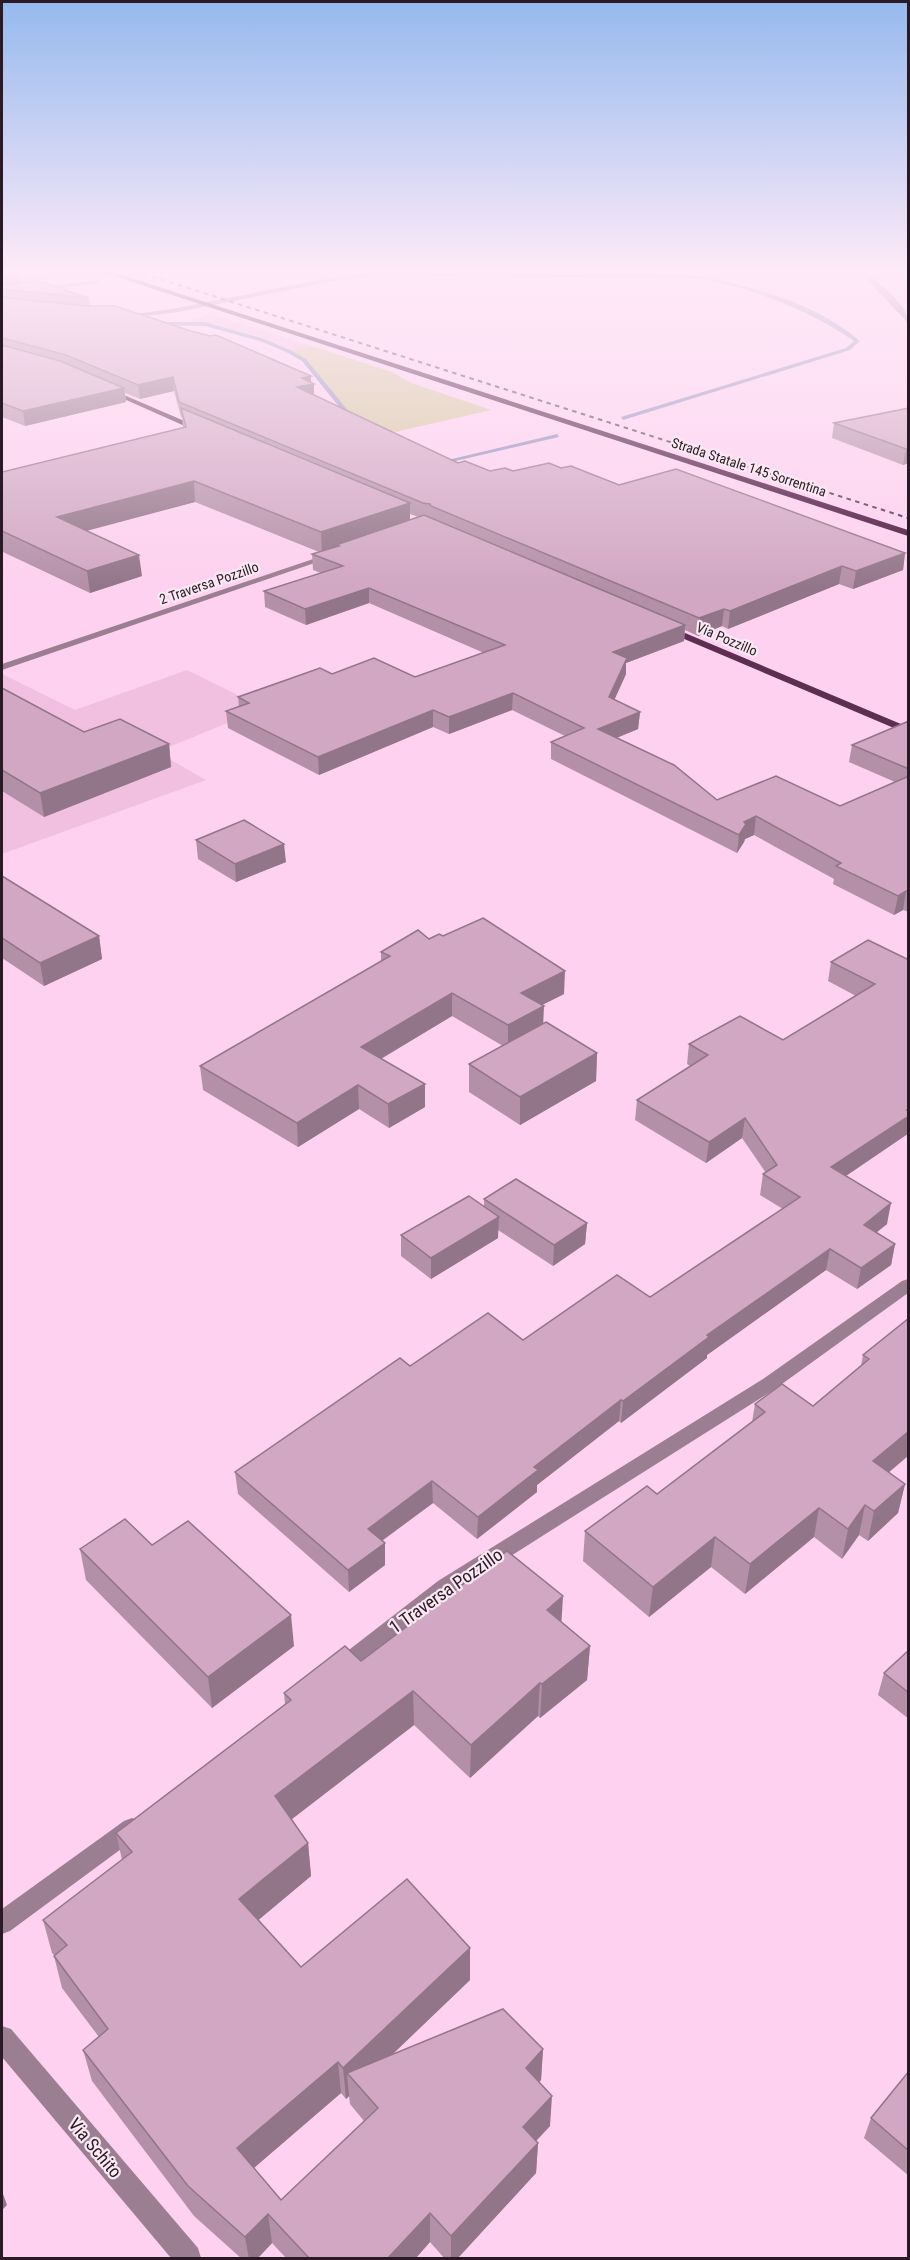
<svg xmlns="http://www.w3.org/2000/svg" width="910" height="2260" font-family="'Roboto Condensed',sans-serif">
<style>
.built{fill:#f1c0e1}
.green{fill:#d1c89a}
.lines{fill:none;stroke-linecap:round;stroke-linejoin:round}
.stream{fill:#8e8eb9;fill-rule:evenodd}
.minor{fill:#9b7e91;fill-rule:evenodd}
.major{fill:#5e2e51;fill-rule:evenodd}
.highway{fill:#46103a;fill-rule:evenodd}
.rail{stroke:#483442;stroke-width:2;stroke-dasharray:4.5 4.5;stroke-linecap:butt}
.wall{fill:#b490a8;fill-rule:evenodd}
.shaded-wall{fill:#927588}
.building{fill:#d1a7c3;stroke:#927588;stroke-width:1.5}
.labels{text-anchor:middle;stroke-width:4.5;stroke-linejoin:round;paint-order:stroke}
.far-street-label{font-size:14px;fill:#2a1a25;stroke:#fae8f3}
.near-street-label{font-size:18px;fill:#2a1a25;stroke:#fae8f3}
</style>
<rect width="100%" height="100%" fill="#fdd1ef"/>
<path class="built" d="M 211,314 L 311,346 L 288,351 L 262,340 L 192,320 Z
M 187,670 L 264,708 L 157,752 L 206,780 L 2,854 L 2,674 L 75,710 Z"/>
<path class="green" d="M 2,271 L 80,271 L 84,272 L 19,284 L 2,284 Z
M 311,346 L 392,372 L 411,383 L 491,410 L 369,438 L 342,409 L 304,360 L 288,351 Z"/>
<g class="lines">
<path class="stream" d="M 82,271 L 87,272 L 61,278 L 59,277 Z
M 428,274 L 702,276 C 756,288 817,304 860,341 L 850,350 L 623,420 L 621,417 L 846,348 L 854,341 C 808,309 757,291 702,278 L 426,276 Z
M 151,322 L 205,322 L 264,339 L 290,350 L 306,359 L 354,418 L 349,419 L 302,361 L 286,352 L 260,341 L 205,326 L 149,325 Z
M 557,434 L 559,437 L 438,465 L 435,463 Z"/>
<path class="minor" d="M 229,271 L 186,276 L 183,274 Z
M 394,271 L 416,271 L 334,281 L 172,313 L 123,318 L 120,316 L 172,309 L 334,277 Z
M 859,271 L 865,271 C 878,285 908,302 908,323 Z
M 98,280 L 100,283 L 2,296 L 2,292 Z
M 328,554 L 335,556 L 2,670 L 2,664 Z
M 908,1279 L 908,1293 L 775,1389 L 452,1593 L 346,1675 L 339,1678 L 332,1675 L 329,1669 L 332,1663 L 438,1581 L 763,1379 L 902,1281 Z
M 132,1818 L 140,1821 L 143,1828 L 140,1835 L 10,1931 L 2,1934 L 2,1909 L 124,1821 Z
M 2,2026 L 11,2029 L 198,2248 L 201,2258 L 171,2258 L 2,2057 Z"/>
<path class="major" d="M 106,389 L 110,389 L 203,429 L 196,431 L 106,391 Z
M 666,625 L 908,727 L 908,734 L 663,630 L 661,628 Z"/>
<path class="highway" d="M 99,271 L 110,271 L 908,530 L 908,536 Z"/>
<path class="rail" d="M 135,271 L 908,518"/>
</g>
<path class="wall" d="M 2,274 L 19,275 L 20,283 L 89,298 L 90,306 L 311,382 L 314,395 L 458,463 L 490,471 L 513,471 L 561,468 L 619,485 L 905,553 L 903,570 L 853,589 L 839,584 L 728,629 L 722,626 L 698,636 L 685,630 L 684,641 L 626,663 L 626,674 L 614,700 L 640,712 L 638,729 L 616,738 L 717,800 L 840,806 L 895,782 L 849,762 L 852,745 L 909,721 L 909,912 L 903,910 L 894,915 L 833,884 L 834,879 L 754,835 L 745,839 L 744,842 L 737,853 L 551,759 L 551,742 L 565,736 L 512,710 L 449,734 L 433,727 L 319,775 L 228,728 L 226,711 L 239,707 L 238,697 L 332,674 L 415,677 L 484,653 L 369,603 L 306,625 L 265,607 L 264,591 L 321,573 L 313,570 L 312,554 L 319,552 L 195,502 L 87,530 L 142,576 L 90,593 L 3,552 L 2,552 L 2,472 L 183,428 L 182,417 L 181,417 L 174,391 L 140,399 L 125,393 L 126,402 L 25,426 L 2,417 ZM 410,514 L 418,517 L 410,520 Z
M 909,408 L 909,463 L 903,465 L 832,438 L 834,423 Z
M 2,688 L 84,732 L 169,744 L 171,767 L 44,817 L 2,791 Z
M 196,840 L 286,862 L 236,882 L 198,859 Z
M 2,876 L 99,936 L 102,959 L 44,986 L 2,958 Z
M 429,939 L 564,994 L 542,1005 L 543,1024 L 597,1053 L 596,1081 L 520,1125 L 469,1092 L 469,1064 L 503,1046 L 452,1016 L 381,1059 L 425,1084 L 425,1107 L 389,1128 L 359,1109 L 298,1147 L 203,1090 L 200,1066 L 381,961 L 381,952 Z
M 909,960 L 909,1133 L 846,1176 L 887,1224 L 876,1232 L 895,1244 L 891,1265 L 857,1289 L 826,1270 L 707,1355 L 707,1358 L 621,1423 L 619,1421 L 537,1485 L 537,1492 L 477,1539 L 433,1503 L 382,1541 L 385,1565 L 349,1592 L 238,1494 L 235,1472 L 410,1366 L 523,1340 L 650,1297 L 783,1209 L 760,1195 L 763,1174 L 766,1173 L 742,1138 L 706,1163 L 635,1120 L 637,1100 L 690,1066 L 687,1064 L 689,1044 L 783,1040 L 856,996 L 828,981 L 831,962 Z
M 484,1199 L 587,1223 L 585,1244 L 553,1266 L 498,1230 L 498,1238 L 431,1279 L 401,1256 L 401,1235 L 484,1206 Z
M 909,1318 L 909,1455 L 889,1472 L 905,1484 L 898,1513 L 868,1541 L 859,1535 L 842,1559 L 814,1537 L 745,1594 L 711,1567 L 649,1617 L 583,1561 L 585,1531 L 657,1494 L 752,1422 L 755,1404 L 813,1406 L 861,1366 L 863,1355 Z
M 152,1545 L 294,1646 L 212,1708 L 86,1580 L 80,1549 Z
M 562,1622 L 590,1646 L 587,1680 L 540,1718 L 538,1716 L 470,1778 L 414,1725 L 292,1819 L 308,1843 L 311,1876 L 258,1920 L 301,1967 L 470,1948 L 470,1980 L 392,2055 L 543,2049 L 541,2080 L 539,2082 L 550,2126 L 536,2141 L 538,2143 L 536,2173 L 457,2259 L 445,2259 L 430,2242 L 415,2259 L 287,2259 L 272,2243 L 257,2259 L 242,2259 L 194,2216 L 92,2081 L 83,2050 L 99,2037 L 62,1988 L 54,1956 L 54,1955 L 52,1953 L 43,1920 L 122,1860 L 116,1833 L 285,1704 L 284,1693 L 361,1661 ZM 341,2093 L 346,2099 L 349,2096 L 350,2104 L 364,2121 L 281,2200 L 254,2168 Z
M 909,1650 L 909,1719 L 878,1695 L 884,1673 Z
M 909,2071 L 909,2176 L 864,2138 L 871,2118 Z"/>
<path class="shaded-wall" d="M 19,275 L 20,287 L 2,289 L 2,278 Z
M 311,376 L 311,384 L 314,384 L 314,398 L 297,387 L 302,378 Z
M 173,377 L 174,391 L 140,399 L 138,385 Z
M 124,388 L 126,402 L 25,426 L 23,411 Z
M 906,449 L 909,449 L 909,463 L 903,465 Z
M 194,481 L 195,502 L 60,538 L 57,517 Z
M 410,503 L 410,524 L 336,545 L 336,549 L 322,554 L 321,532 Z
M 905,553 L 903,570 L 853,589 L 856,571 Z
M 139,555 L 142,576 L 90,593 L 87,571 Z
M 842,566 L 839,584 L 728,629 L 730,611 Z
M 369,588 L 369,603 L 306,625 L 305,609 Z
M 724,609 L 722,626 L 698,636 L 699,618 Z
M 685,625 L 684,641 L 626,663 L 626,674 L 608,714 L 613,652 Z
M 513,693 L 512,710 L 449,734 L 449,717 Z
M 433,710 L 433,727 L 319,775 L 318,757 Z
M 640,712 L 638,729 L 597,746 L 598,729 Z
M 169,744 L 171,767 L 44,817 L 40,793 Z
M 756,816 L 754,835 L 745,839 L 744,842 L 737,853 L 739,835 L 744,822 Z
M 284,844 L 286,862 L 236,882 L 235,864 Z
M 906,891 L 903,910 L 894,915 L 898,896 Z
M 99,936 L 102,959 L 44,986 L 40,963 Z
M 565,971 L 564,994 L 520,1016 L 521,993 Z
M 452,993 L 452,1016 L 362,1070 L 361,1047 Z
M 544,1006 L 543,1029 L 508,1048 L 508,1025 Z
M 597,1053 L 596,1081 L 520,1125 L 520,1097 Z
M 425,1084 L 425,1107 L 389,1128 L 388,1104 Z
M 358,1085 L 359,1109 L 298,1147 L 297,1123 Z
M 909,1109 L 909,1133 L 828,1188 L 831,1167 Z
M 745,1118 L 742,1138 L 706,1163 L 709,1142 Z
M 891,1203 L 887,1224 L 860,1246 L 864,1225 Z
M 499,1217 L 498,1238 L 431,1279 L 431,1258 Z
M 587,1223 L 585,1244 L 553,1266 L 554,1245 Z
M 895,1244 L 891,1265 L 857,1289 L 861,1268 Z
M 830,1249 L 826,1270 L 707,1355 L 707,1358 L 621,1423 L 623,1401 L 707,1335 Z
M 621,1400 L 619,1421 L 537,1485 L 537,1492 L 477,1539 L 478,1517 L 534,1467 Z
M 909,1431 L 909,1455 L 867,1491 L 873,1461 Z
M 432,1481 L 433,1503 L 369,1550 L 368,1529 Z
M 905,1484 L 898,1513 L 868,1541 L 874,1511 Z
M 865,1505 L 859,1535 L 842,1559 L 848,1529 Z
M 819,1508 L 814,1537 L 745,1594 L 750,1564 Z
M 715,1537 L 711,1567 L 649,1617 L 653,1587 Z
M 385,1543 L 385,1565 L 349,1592 L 348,1570 Z
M 563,1596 L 561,1630 L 547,1610 Z
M 291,1615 L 294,1646 L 212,1708 L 208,1677 Z
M 590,1646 L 587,1680 L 540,1718 L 542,1684 Z
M 540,1683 L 538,1716 L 470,1778 L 471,1745 Z
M 413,1691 L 414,1725 L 279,1829 L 275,1796 Z
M 308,1843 L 311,1876 L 244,1932 L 239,1899 Z
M 470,1948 L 470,1980 L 359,2086 L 347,2073 L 349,2096 L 346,2099 L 343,2068 Z
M 543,2049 L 541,2080 L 524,2099 L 526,2068 Z
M 338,2062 L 341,2093 L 242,2178 L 237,2148 Z
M 552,2096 L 550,2126 L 521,2157 L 523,2127 Z
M 538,2143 L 536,2173 L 457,2259 L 451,2259 L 451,2236 Z
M 2,2191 L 7,2205 L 2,2210 Z
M 430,2213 L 430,2242 L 415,2259 L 387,2259 Z
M 268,2214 L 272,2243 L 257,2259 L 249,2259 L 245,2237 Z"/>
<path class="building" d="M 2,274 L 14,274 L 19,275 L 2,278 Z
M 37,281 L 89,298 L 2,289 L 2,285 Z
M 2,297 L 85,306 L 115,306 L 191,331 L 210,336 L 216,335 L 311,376 L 302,378 L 314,384 L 297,387 L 458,463 L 465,461 L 490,471 L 505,468 L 513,471 L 549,463 L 561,468 L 571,466 L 619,485 L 676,469 L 905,553 L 856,571 L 842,566 L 730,611 L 724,609 L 699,618 L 431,506 L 430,504 L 423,503 L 179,402 L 173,377 L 138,385 L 66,355 L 2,338 Z
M 2,345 L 60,361 L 124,388 L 23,411 L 2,403 Z
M 181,408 L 410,503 L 321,532 L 194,481 L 57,517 L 139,555 L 87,571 L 2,531 L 2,472 L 186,427 Z
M 909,408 L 909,449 L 906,449 L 834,423 Z
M 424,515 L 685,625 L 613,652 L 627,658 L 609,697 L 640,712 L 598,729 L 674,765 L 717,800 L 776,776 L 840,806 L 909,776 L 909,892 L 906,891 L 898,896 L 836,866 L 841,863 L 756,816 L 744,822 L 746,824 L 739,835 L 551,742 L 584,728 L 513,693 L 449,717 L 433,710 L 318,757 L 226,711 L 249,703 L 238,697 L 320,668 L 332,674 L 374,658 L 415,677 L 505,645 L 369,588 L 305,609 L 264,591 L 343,566 L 312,554 L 339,546 L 336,545 Z
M 2,688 L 84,732 L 120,719 L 169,744 L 40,793 L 2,770 Z
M 909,721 L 909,769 L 852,745 Z
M 244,820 L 284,844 L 235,864 L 196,840 Z
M 2,876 L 99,936 L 40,963 L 2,938 Z
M 483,918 L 565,971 L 521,993 L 544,1006 L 508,1025 L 452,993 L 361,1047 L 425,1084 L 388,1104 L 358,1085 L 297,1123 L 200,1066 L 390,956 L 381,952 L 418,930 L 429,939 L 439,934 L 443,936 Z
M 868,940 L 909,960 L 909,1109 L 907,1110 L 909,1111 L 909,1116 L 831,1167 L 891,1203 L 864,1225 L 895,1244 L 861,1268 L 830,1249 L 707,1335 L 709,1337 L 623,1401 L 621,1400 L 534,1467 L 538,1470 L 478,1517 L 432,1481 L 368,1529 L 385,1543 L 348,1570 L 235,1472 L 400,1358 L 410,1366 L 488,1313 L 523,1340 L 617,1275 L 650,1297 L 800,1197 L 763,1174 L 777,1165 L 745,1118 L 709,1142 L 637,1100 L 708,1055 L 689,1044 L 740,1016 L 783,1040 L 875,984 L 831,962 Z
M 546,1022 L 597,1053 L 520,1097 L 469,1064 Z
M 516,1179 L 587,1223 L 554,1245 L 484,1199 Z
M 469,1196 L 499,1217 L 431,1258 L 401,1235 Z
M 909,1318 L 909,1431 L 873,1461 L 905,1484 L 874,1511 L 865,1505 L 848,1529 L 819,1508 L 750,1564 L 715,1537 L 653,1587 L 585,1531 L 647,1486 L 657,1494 L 765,1412 L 755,1404 L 782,1384 L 813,1406 L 869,1359 L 863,1355 Z
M 125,1519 L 152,1545 L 188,1521 L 291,1615 L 208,1677 L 80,1549 Z
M 507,1551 L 563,1596 L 547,1610 L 590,1646 L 542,1684 L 540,1683 L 471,1745 L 413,1691 L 275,1796 L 308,1843 L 239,1899 L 301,1967 L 407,1879 L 470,1948 L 343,2068 L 338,2062 L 237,2148 L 281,2200 L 378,2108 L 347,2073 L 503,2009 L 543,2049 L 526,2068 L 552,2096 L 523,2127 L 538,2143 L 451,2236 L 430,2213 L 387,2259 L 310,2259 L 268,2214 L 245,2237 L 188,2186 L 83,2050 L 108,2029 L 54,1956 L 67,1945 L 43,1920 L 132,1852 L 116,1833 L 291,1700 L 284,1693 L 345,1646 L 361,1661 Z
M 909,1650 L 909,1693 L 884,1673 Z
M 909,2071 L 909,2151 L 871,2118 Z"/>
<linearGradient id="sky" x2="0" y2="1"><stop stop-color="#95b9ee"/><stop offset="0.46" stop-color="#feeaf8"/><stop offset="1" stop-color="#feeaf8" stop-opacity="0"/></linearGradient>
<rect width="910" height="588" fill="url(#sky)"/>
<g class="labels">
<g class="far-street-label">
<text transform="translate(749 467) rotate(18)" y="5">Strada Statale 145 Sorrentina</text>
<text transform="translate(209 583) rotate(-19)" y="5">2 Traversa Pozzillo</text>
<text transform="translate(727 639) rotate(23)" y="5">Via Pozzillo</text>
</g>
<g class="near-street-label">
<text transform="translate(446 1591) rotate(-35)" y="6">1 Traversa Pozzillo</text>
<text transform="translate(95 2148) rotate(50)" y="6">Via Schito</text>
</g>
</g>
<rect width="910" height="2260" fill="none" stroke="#2a1a25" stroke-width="6"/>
</svg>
